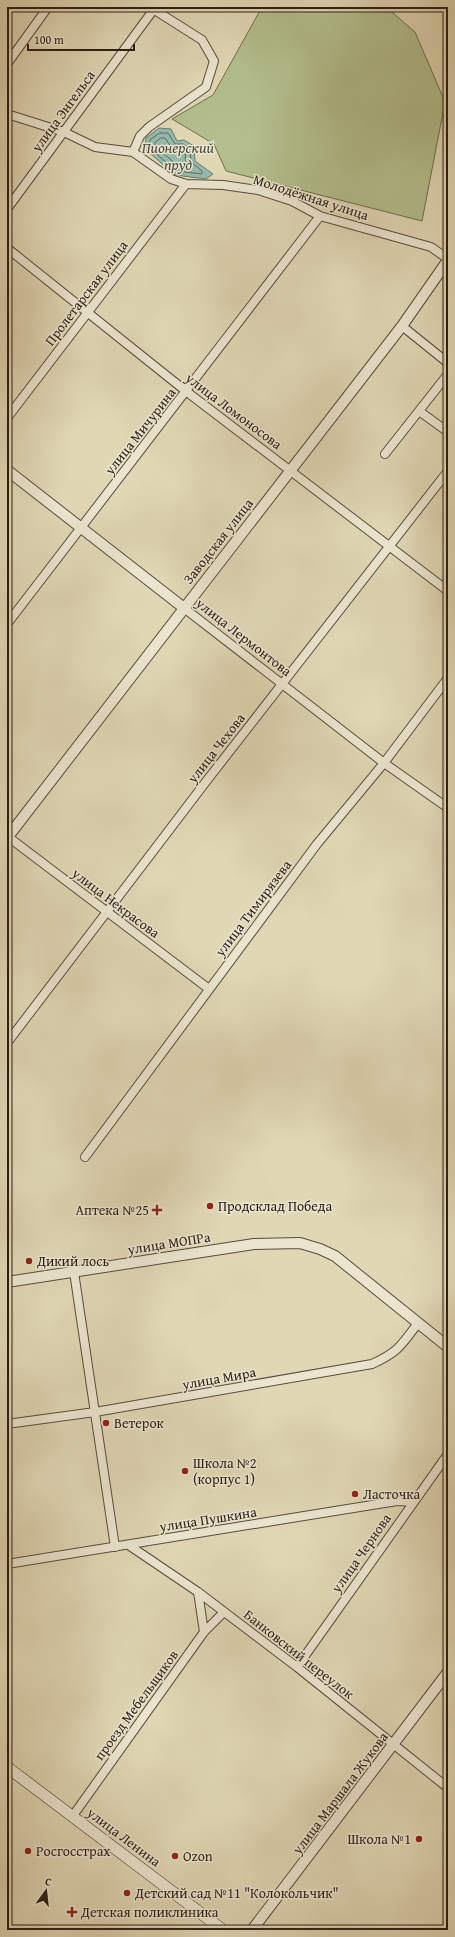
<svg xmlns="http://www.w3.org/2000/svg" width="455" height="1937" font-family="'Gentium Book Plus',serif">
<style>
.green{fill:#b3be8d;stroke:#6e6e51}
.water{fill:#94baab;stroke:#6a7c6f}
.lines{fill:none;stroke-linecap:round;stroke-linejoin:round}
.shore{stroke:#5f6c60;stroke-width:1}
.minor-casing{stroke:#584c3d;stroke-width:10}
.tertiary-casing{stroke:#584c3d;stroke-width:12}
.secondary-casing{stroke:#2a1e15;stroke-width:12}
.minor{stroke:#ebe5cf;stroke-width:8}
.tertiary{stroke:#ebe5cf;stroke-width:10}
.secondary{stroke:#ebe5cf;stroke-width:11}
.poi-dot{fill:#8f2418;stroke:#ebe5cf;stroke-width:1.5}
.labels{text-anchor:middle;stroke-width:3;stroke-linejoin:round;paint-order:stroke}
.street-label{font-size:14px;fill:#2a1e15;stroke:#ebe5cf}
.poi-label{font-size:14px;fill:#2a1e15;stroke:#ebe5cf;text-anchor:start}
.water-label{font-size:15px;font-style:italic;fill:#4a4d42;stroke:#ebe5cf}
</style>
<rect width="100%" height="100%" fill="#e0d7b5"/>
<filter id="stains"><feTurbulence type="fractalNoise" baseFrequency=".005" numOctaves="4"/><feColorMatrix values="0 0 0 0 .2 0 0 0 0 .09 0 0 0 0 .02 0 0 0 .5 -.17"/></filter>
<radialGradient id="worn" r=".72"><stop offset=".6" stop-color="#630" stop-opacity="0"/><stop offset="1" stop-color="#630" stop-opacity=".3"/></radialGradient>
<path class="green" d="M 262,7 L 386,7 L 415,32 L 445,102 L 422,221 L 226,171 L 214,144 L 172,119 L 213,95 Z"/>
<path class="water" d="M 159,128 L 171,129 L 177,141 L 184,140 L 194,146 L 195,161 L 213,174 L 206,179 L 175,175 L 145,149 L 146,138 Z"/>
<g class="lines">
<path class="shore" d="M 160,133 L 168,133 L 175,144 L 183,144 L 190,148 L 191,162 L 202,171 L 202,174 L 177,171 L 149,148 L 150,140 Z
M 161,138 L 165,138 L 172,148 L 185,151 L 186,167 L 178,166 L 155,146 L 155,143 Z"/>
<defs>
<path id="minor" d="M 7,64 L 48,7
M 7,114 L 64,132 L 95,147 L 133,152 L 171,179 L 186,184 L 223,185 L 258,190 L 292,201 L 320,216 L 431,247 L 448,259
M 133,152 L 140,136 L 149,127 L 206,87 L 214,61 L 202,40 L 150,7
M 7,209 L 154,9
M 7,248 L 187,392 L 448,591
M 402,326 L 448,363
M 419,411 L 448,432
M 7,418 L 186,184
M 385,454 L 448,374
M 184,608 L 384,763 L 448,808
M 7,624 L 320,216
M 7,836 L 209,989
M 7,1043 L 208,779 L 448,471
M 85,1157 L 317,844 L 384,763 L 448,678
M 74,1272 L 115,1547
M 7,1424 L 95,1412 L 372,1364 C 398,1352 401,1346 418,1323
M 130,1546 L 198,1592 L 297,1667 L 448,1788
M 7,1564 L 397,1501 L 413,1502
M 198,1592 L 204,1632
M 297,1667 L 448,1454
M 72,1817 L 204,1632 L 224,1612"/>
<path id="tertiary" d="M 7,470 L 184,608
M 7,838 L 402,326 L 448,260
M 7,1282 L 254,1244 L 300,1243 L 320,1249 L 335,1256 L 448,1347
M 252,1930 L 448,1672"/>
<path id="secondary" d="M 7,1767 L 223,1930"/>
</defs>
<use href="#minor" class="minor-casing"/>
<use href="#tertiary" class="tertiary-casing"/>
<use href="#secondary" class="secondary-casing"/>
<use href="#minor" class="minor"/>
<use href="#tertiary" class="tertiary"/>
<use href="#secondary" class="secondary"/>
</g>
<g class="poi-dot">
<circle cx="210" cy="1206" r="4"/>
<path d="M155 1204h4v4h4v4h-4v4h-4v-4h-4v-4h4z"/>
<circle cx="29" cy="1261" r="4"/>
<circle cx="106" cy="1423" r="4"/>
<circle cx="185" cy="1471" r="4"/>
<circle cx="355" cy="1494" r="4"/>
<circle cx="419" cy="1839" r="4"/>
<circle cx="28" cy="1851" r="4"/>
<circle cx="175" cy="1856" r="4"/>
<circle cx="127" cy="1893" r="4"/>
<path d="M70 1906h4v4h4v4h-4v4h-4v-4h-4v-4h4z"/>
</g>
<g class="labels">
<g class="street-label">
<text transform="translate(63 111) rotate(-54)" y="5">улица Энгельса</text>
<text transform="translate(311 197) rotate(18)" y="5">Молодёжная улица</text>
<text transform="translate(86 293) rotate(-53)" y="5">Пролетарская улица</text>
<text transform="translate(234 411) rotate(37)" y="5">улица Ломоносова</text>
<text transform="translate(140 431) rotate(-52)" y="5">улица Мичурина</text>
<text transform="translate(218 541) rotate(-52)" y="5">Заводская улица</text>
<text transform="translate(244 637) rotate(38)" y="5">улица Лермонтова</text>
<text transform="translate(216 748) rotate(-52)" y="5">улица Чехова</text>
<text transform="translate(116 903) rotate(37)" y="5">улица Некрасова</text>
<text transform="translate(253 908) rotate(-53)" y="5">улица Тимирязева</text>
<text transform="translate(169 1243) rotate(-9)" y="5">улица МОПРа</text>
<text transform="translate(219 1378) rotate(-10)" y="5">улица Мира</text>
<text transform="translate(208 1519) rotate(-9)" y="5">улица Пушкина</text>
<text transform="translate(361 1553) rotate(-55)" y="5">улица Чернова</text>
<text transform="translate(299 1654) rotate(38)" y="5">Банковский переулок</text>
<text transform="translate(136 1705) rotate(-54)" y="5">проезд Мебельщиков</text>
<text transform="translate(340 1793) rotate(-53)" y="5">улица Маршала Жукова</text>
<text transform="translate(124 1837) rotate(37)" y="5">улица Ленина</text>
</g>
<g class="poi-label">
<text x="218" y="1211">Продсклад Победа</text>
<text x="149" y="1215" text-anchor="end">Аптека №25</text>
<text x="37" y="1266">Дикий лось</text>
<text x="114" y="1428">Ветерок</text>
<text x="193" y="1468">Школа №2<tspan x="193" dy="16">(корпус 1)</tspan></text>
<text x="363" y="1499">Ласточка</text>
<text x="411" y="1844" text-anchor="end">Школа №1</text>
<text x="36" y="1856">Росгосстрах</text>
<text x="183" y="1861">Ozon</text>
<text x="135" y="1898">Детский сад №11 "Колокольчик"</text>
<text x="81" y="1917">Детская поликлиника</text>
</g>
<g class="water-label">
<text x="178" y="153">Пионерский<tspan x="178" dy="17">пруд</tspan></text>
</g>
</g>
<rect width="455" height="1937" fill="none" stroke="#e0d7b5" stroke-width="24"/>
<rect x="8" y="8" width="439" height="1921" fill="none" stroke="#2a1e15" stroke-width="2"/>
<rect x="12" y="12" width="431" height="1913" fill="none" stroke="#2a1e15"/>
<g transform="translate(46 1891) rotate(15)" stroke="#ebe5cf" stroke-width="3" paint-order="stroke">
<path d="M0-3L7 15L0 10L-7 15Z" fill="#2a1e15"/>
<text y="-6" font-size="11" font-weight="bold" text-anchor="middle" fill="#2a1e15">С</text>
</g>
<path d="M28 44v6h106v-6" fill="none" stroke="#2a1e15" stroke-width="2"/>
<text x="34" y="44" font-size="12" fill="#2a1e15" stroke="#ebe5cf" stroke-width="3" paint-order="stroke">100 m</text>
<rect width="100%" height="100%" filter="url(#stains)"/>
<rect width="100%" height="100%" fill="url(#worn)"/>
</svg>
